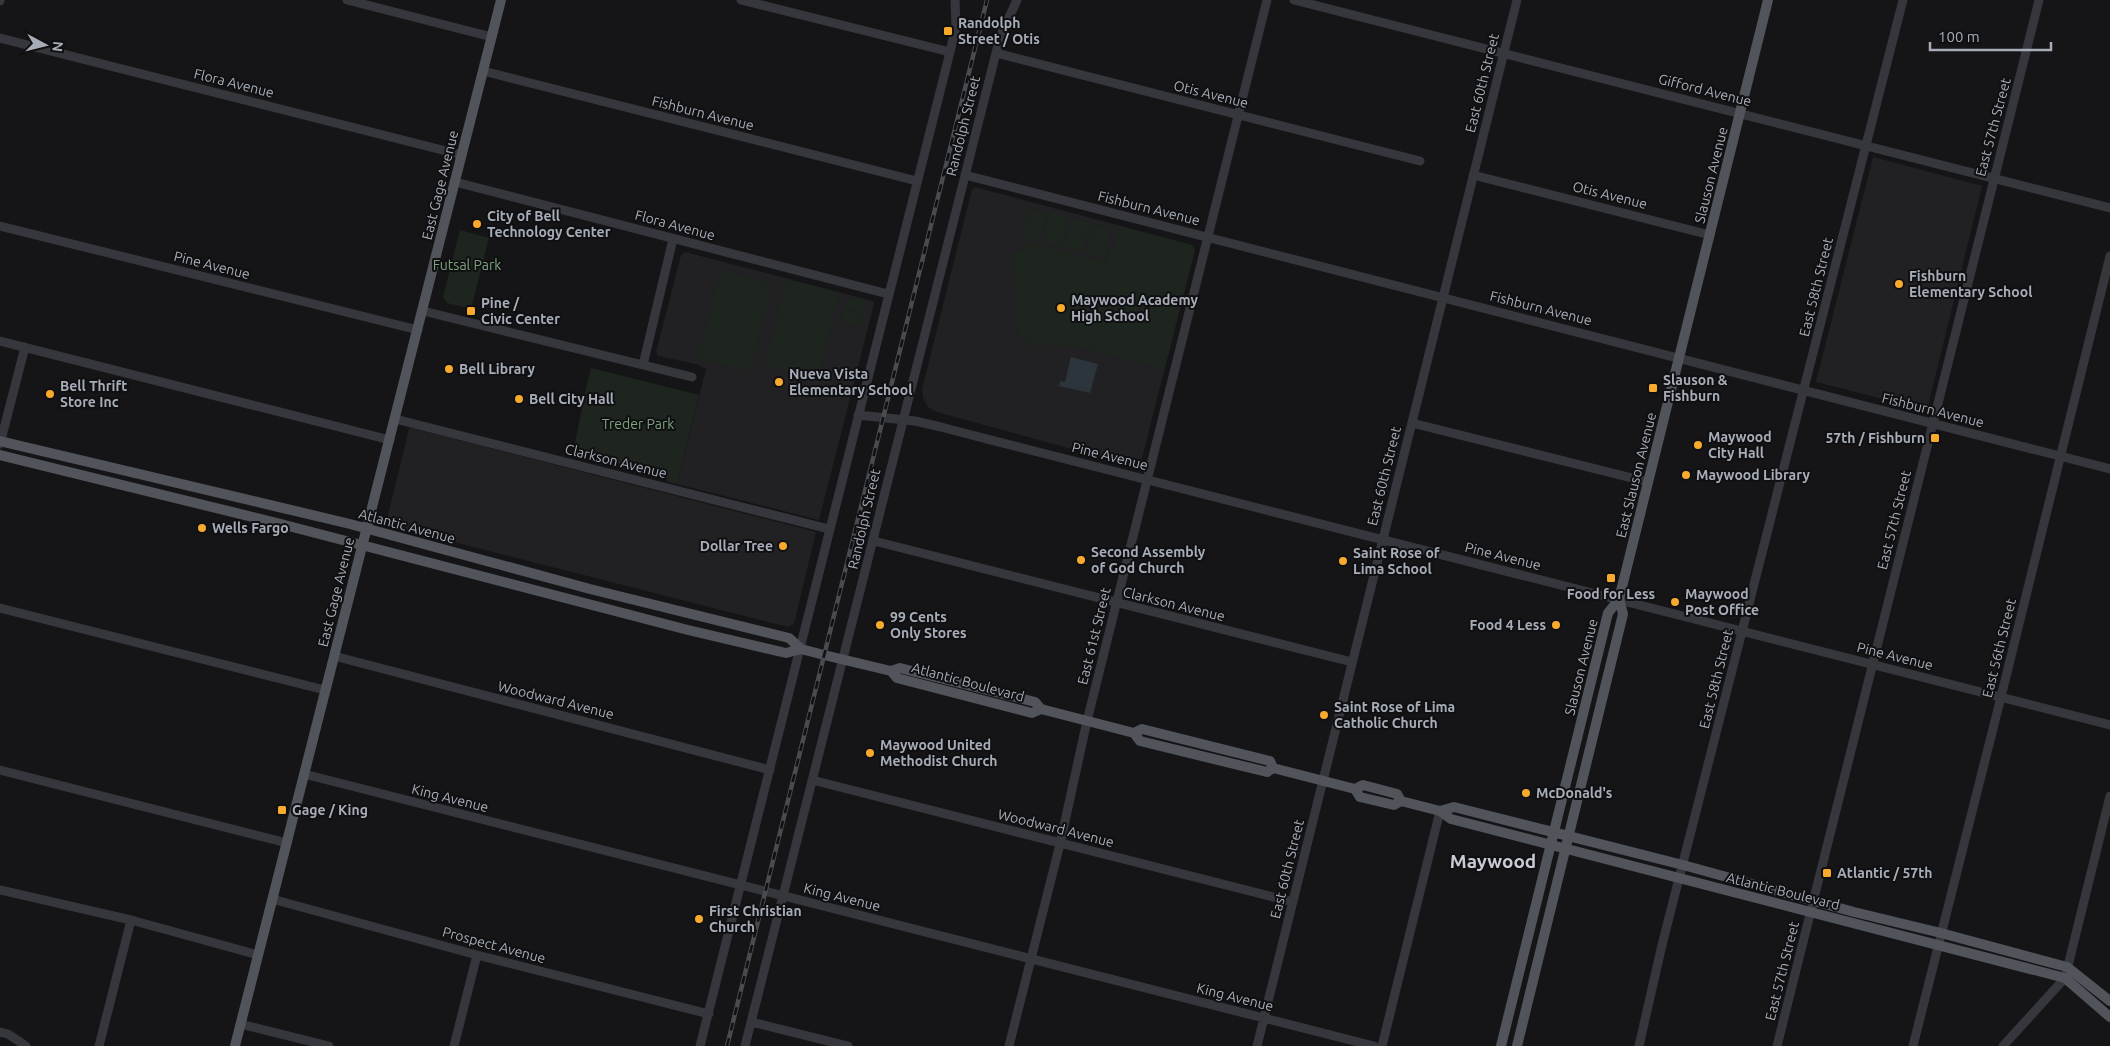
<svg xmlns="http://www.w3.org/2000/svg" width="2110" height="1046" font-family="Ubuntu,sans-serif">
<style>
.built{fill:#212124}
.green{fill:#1d251e}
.water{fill:#2b353b}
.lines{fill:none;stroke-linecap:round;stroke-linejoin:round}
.minor{stroke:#36373c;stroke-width:9}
.major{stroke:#52545b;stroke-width:10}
.rail-casing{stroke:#494b51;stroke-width:4.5}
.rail{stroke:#101012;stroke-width:2.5;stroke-dasharray:8;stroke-linecap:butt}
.poi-dot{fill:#f8aa2d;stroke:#101012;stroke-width:2}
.labels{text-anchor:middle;stroke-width:4;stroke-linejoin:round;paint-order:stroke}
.poi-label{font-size:14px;font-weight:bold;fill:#a7adb8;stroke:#101012;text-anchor:start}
.street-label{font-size:14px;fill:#a7adb8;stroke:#101012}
.park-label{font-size:14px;fill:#7da37e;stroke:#101012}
.district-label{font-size:19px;font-weight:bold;fill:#c8cbd4;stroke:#101012}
</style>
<rect width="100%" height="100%" fill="#151517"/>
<path class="built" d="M 1873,157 L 1982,186 L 1927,410 L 1816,382 Z
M 975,187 L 1192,245 L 1195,250 L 1141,462 L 1134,466 L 937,412 L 928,407 L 923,398 L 922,389 L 972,189 Z
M 685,252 L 873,301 L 874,304 L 819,520 L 677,484 L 706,369 L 696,364 L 658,356 L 656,352 L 681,255 Z
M 412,428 L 816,532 L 794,624 L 788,627 L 391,526 L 387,519 L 409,429 Z"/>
<path class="green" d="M 1029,208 L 1047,213 L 1039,243 L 1021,238 Z
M 1050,213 L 1068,218 L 1061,248 L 1043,243 Z
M 1072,219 L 1090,223 L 1082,253 L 1064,249 Z
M 1093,224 L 1111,229 L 1104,259 L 1086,254 Z
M 1116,225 L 1192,245 L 1195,250 L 1165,367 L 1162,366 L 1161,368 L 1091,351 L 1092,348 L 1088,347 L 1087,350 C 1068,345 1052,343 1032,347 L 1027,341 L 1019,338 L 1012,253 L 1025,250 L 1026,242 L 1106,263 L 1110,247 L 1114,248 L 1119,229 L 1115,228 Z
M 460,230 L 489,238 L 471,309 L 447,303 L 443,297 Z
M 721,270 L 773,284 L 750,371 L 698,358 Z
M 787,279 L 839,293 L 817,379 L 765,365 Z
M 848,296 L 867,300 L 864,313 L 845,308 Z
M 844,310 L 864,315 L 861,327 L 841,323 Z
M 591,368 L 699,395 L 677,484 L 668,482 L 665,476 L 573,452 L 582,409 L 581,408 Z"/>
<path class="water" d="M 1071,357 L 1098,364 L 1090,393 L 1059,386 L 1060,381 L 1065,382 Z"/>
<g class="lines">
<path class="minor" d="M 347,0 L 492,37
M 741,0 L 950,52
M 1294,0 L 2110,208
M 0,1 L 0,0
M 0,38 L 462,155
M 996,53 L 1420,161
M 483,71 L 917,181
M 965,175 L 2110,469
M 1473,175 L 1710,235
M 455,182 L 888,294
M 0,226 L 418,330
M 423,311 L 692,377
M 0,341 L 390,440
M 643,365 L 673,239
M 858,415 L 915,421 L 941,427 C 1330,528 1720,625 2110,725
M 395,419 L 829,529
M 1412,423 L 1648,482
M 0,444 L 25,347
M 874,541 L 1352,662
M 0,608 L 325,690
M 334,656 L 770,770
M 0,770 L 287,843
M 304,774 L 1374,1046
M 812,780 L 1293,902
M 0,890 L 131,920 L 258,955
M 272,899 L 477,955 L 709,1014
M 751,1022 L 848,1046
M 240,1024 L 329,1046
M 0,1032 L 8,1034 L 26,1046
M 99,1046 L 131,920
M 454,1046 L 477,955
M 700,1046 L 950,52 L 956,26 L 955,0
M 745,1046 L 996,53 L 1000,37 L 1017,0
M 1009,1046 L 1060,844 L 1087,721 L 1267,0
M 1257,1046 L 1517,0
M 1382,1046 L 1440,811
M 1639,1046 L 1662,945 L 1903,0
M 1777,1046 L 2039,0
M 1913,1046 L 2001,697 L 2110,256
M 2003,1046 L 2065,978 L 2110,796"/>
<path class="major" d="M 0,441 L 350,524 L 590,589 L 789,638 L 801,649 L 824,655 L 891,671 L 900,668 L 1035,702 L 1041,709 L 1134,733 L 1142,729 L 1270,761 L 1273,768
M 0,455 L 277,523 L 688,630 L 786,653 L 801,649
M 891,671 L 897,678 L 1032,713 L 1041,709
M 1134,733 L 1140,741 L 1267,772 L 1273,768 L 1355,789 L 1363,785 L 1397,794 L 1401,801 L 1440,811 L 1451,819 L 2065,978 L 2110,1017
M 1355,789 L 1360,797 L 1394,805 L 1401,801
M 1440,811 L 1454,807 L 1683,865 L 1854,912 L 1941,933 L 2067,967 L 2110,1001
M 235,1046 L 501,0
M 1501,1046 L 1608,613 L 1619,599 L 1768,0
M 1517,1046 L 1623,614 L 1619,599"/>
<defs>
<path id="rail" d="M 727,1046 L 987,0"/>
</defs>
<use href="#rail" class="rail-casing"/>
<use href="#rail" class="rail"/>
</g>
<g class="poi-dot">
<rect x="943" y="26" width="10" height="10" rx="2.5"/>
<circle cx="477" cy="224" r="5"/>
<circle cx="1899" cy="284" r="5"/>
<circle cx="1061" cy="308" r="5"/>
<rect x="466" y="306" width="10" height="10" rx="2.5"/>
<circle cx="449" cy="369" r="5"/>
<circle cx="779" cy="382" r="5"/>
<rect x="1648" y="383" width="10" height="10" rx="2.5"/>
<circle cx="50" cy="394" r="5"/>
<circle cx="519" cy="399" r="5"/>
<rect x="1930" y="433" width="10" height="10" rx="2.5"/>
<circle cx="1698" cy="445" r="5"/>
<circle cx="1686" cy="475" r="5"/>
<circle cx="202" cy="528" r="5"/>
<circle cx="783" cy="546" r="5"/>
<circle cx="1081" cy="560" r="5"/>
<circle cx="1343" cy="561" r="5"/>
<rect x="1606" y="573" width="10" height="10" rx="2.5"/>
<circle cx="1675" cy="602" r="5"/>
<circle cx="880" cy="625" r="5"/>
<circle cx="1556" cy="625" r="5"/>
<circle cx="1324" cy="715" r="5"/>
<circle cx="870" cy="753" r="5"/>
<circle cx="1526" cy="793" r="5"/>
<rect x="277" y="805" width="10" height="10" rx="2.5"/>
<rect x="1822" y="868" width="10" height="10" rx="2.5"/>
<circle cx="699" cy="919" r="5"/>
</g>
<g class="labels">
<g class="poi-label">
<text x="958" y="28">Randolph<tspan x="958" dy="16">Street / Otis</tspan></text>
<text x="487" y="221">City of Bell<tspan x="487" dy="16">Technology Center</tspan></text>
<text x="1909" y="281">Fishburn<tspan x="1909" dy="16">Elementary School</tspan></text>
<text x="1071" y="305">Maywood Academy<tspan x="1071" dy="16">High School</tspan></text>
<text x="481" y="308">Pine /<tspan x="481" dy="16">Civic Center</tspan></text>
<text x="459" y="374">Bell Library</text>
<text x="789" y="379">Nueva Vista<tspan x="789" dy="16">Elementary School</tspan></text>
<text x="1663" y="385">Slauson &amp;<tspan x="1663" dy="16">Fishburn</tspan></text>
<text x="60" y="391">Bell Thrift<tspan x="60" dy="16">Store Inc</tspan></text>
<text x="529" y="404">Bell City Hall</text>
<text x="1708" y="442">Maywood<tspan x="1708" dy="16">City Hall</tspan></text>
<text x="1925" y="443" text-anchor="end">57th / Fishburn</text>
<text x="1696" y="480">Maywood Library</text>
<text x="212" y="533">Wells Fargo</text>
<text x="773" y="551" text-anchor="end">Dollar Tree</text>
<text x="1091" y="557">Second Assembly<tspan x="1091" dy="16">of God Church</tspan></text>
<text x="1353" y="558">Saint Rose of<tspan x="1353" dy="16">Lima School</tspan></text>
<text x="1611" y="599" text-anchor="middle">Food for Less</text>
<text x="1685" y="599">Maywood<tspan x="1685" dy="16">Post Office</tspan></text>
<text x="890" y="622">99 Cents<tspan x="890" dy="16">Only Stores</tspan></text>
<text x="1546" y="630" text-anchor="end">Food 4 Less</text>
<text x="1334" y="712">Saint Rose of Lima<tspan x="1334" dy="16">Catholic Church</tspan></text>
<text x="880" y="750">Maywood United<tspan x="880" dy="16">Methodist Church</tspan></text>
<text x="1536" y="798">McDonald's</text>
<text x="292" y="815">Gage / King</text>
<text x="1837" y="878">Atlantic / 57th</text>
<text x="709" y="916">First Christian<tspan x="709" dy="16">Church</tspan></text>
</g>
<g class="street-label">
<text transform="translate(234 83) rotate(14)" y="5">Flora Avenue</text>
<text transform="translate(1482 83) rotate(-76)" y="5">East 60th Street</text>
<text transform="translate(1705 90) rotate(14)" y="5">Gifford Avenue</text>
<text transform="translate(1211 94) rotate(14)" y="5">Otis Avenue</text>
<text transform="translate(703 113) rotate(14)" y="5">Fishburn Avenue</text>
<text transform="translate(963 126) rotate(-76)" y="5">Randolph Street</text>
<text transform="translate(1993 127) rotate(-75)" y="5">East 57th Street</text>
<text transform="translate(1711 175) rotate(-76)" y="5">Slauson Avenue</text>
<text transform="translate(440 185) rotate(-76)" y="5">East Gage Avenue</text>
<text transform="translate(1610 195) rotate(14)" y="5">Otis Avenue</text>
<text transform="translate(1149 208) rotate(14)" y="5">Fishburn Avenue</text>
<text transform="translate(675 225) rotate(15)" y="5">Flora Avenue</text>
<text transform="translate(212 265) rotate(14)" y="5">Pine Avenue</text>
<text transform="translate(1816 287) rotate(-76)" y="5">East 58th Street</text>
<text transform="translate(1541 308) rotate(14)" y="5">Fishburn Avenue</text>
<text transform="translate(1933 410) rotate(14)" y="5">Fishburn Avenue</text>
<text transform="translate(1110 456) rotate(14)" y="5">Pine Avenue</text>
<text transform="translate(616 461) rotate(14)" y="5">Clarkson Avenue</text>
<text transform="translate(1636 475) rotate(-76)" y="5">East Slauson Avenue</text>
<text transform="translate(1384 476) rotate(-76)" y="5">East 60th Street</text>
<text transform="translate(864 519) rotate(-77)" y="5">Randolph Street</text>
<text transform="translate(1894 520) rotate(-76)" y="5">East 57th Street</text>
<text transform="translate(407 526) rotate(15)" y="5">Atlantic Avenue</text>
<text transform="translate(1503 556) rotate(14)" y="5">Pine Avenue</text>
<text transform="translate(336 592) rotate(-76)" y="5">East Gage Avenue</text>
<text transform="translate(1174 604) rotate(14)" y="5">Clarkson Avenue</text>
<text transform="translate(1094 636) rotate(-76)" y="5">East 61st Street</text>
<text transform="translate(1999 648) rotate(-76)" y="5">East 56th Street</text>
<text transform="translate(1895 656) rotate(14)" y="5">Pine Avenue</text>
<text transform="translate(1581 667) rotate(-76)" y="5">Slauson Avenue</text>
<text transform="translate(1716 679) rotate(-76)" y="5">East 58th Street</text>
<text transform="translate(968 682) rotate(15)" y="5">Atlantic Boulevard</text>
<text transform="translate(556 700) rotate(14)" y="5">Woodward Avenue</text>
<text transform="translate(450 798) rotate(14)" y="5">King Avenue</text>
<text transform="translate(1056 828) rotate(14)" y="5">Woodward Avenue</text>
<text transform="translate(1287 869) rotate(-76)" y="5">East 60th Street</text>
<text transform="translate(1783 891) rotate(14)" y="5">Atlantic Boulevard</text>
<text transform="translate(842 897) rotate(14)" y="5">King Avenue</text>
<text transform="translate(494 945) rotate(15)" y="5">Prospect Avenue</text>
<text transform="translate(1782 971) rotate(-76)" y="5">East 57th Street</text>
<text transform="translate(1235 997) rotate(14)" y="5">King Avenue</text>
</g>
<g class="park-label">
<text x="467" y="270">Futsal Park</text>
<text x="638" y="429">Treder Park</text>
</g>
<g class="district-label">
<text x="1493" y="868">Maywood</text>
</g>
</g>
<g transform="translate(45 45) rotate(97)" stroke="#101012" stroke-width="4" paint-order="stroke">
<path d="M0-4L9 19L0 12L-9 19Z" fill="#a7adb8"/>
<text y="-8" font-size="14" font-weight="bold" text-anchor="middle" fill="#a7adb8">N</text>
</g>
<path d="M1930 42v8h121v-8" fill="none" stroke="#a7adb8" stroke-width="2.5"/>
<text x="1938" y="42" font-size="15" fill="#a7adb8" stroke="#101012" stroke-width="4" paint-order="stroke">100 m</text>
</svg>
